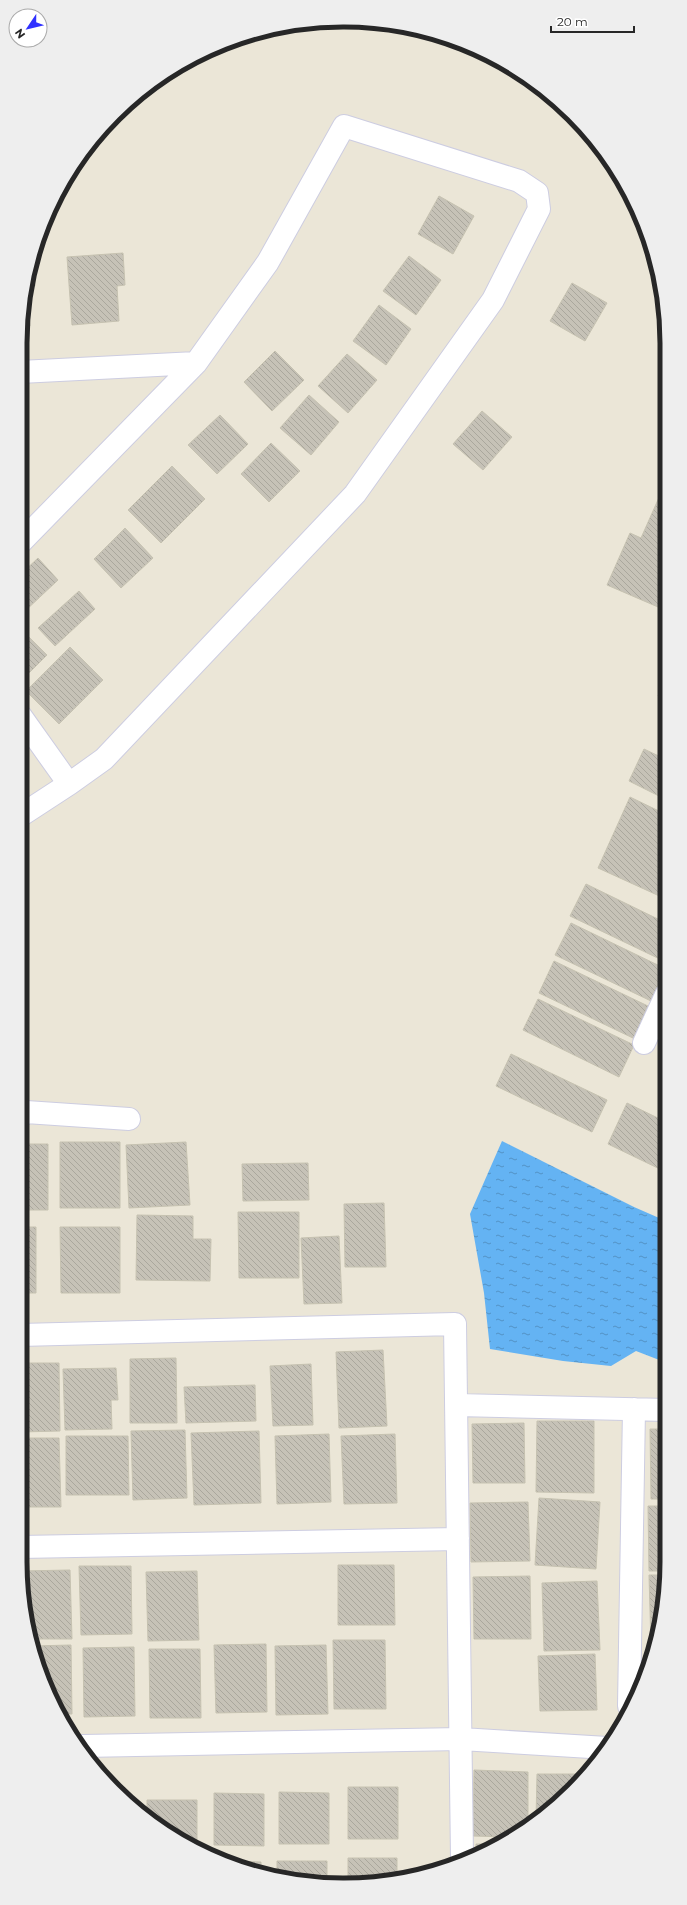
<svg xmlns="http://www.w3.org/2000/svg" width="687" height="1905" font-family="Montserrat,sans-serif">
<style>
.water{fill:url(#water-ripples)}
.building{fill:url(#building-back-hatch);stroke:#c6c2b1}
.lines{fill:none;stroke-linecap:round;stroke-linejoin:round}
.minor-casing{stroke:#cdcde1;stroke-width:24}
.minor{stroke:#fff;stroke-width:22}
.rim{fill:none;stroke:#272727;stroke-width:5}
</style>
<defs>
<pattern id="water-ripples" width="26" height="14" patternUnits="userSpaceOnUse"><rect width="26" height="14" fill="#64b3f3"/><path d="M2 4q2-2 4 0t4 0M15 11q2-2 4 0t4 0" fill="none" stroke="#5292c5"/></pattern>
<pattern id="building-back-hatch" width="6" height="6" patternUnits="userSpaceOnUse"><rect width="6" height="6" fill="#c6c2b7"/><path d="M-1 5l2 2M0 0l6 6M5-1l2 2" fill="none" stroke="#aaa79d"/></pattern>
</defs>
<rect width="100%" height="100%" fill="#ebe6d7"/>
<path class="water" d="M 502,1141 L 634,1207 L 666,1221 L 667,1363 L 636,1351 L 611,1366 L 563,1361 L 490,1349 L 484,1293 L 470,1214 Z"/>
<path class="building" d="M 439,196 L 474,216 L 453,254 L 418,234 Z
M 123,253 L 125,285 L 117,286 L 119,321 L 72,325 L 67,257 Z
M 409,256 L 441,280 L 416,315 L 383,291 Z
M 31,260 L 35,286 L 27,287 Z
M 572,283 L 607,303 L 585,341 L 550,321 Z
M 26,295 L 30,326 L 22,328 Z
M 379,305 L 411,329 L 386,365 L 353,341 Z
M 275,351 L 304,380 L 272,411 L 244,382 Z
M 347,354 L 377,380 L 348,413 L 318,386 Z
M 309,395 L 339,422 L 311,455 L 280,428 Z
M 482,411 L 512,437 L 483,470 L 453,444 Z
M 220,415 L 248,444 L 217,474 L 188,445 Z
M 271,443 L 300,471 L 269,502 L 241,474 Z
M 172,466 L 205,499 L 161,543 L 128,510 Z
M 665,484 L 665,610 L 607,585 L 630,533 L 641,538 Z
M 125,528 L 153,558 L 121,588 L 94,559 Z
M 38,558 L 58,580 L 24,612 L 20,607 L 20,575 Z
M 79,591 L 95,609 L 55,646 L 38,628 Z
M 24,632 L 47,655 L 20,682 L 20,636 Z
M 70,647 L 103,680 L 59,724 L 26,691 Z
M 665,680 L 665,699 L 658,696 Z
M 644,749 L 665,759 L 665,799 L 629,781 Z
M 630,797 L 665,814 L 666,899 L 598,868 Z
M 586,884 L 666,923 L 666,962 L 570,916 Z
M 571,923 L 666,969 L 651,1001 L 555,955 Z
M 554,961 L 650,1007 L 635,1039 L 539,993 Z
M 538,999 L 634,1045 L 619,1077 L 523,1030 Z
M 511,1054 L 607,1100 L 592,1132 L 496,1086 Z
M 627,1103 L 666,1122 L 666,1172 L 608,1144 Z
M 60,1142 L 120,1142 L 120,1208 L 60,1208 Z
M 186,1142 L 190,1205 L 129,1208 L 126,1145 Z
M 20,1144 L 48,1144 L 48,1210 L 20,1210 Z
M 308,1163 L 309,1200 L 243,1201 L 242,1164 Z
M 384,1203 L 386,1267 L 345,1267 L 344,1204 Z
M 238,1212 L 299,1212 L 299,1278 L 239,1278 Z
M 137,1215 L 193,1216 L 193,1239 L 211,1239 L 210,1281 L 136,1280 Z
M 20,1227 L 36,1227 L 36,1293 L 20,1293 Z
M 60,1227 L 120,1227 L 120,1293 L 61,1293 Z
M 339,1236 L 342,1303 L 304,1304 L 301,1238 Z
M 383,1350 L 387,1426 L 339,1428 L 336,1352 Z
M 176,1358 L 177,1423 L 130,1423 L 130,1359 Z
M 20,1363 L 59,1363 L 60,1431 L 20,1432 Z
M 311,1364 L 313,1425 L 273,1426 L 270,1366 Z
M 116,1368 L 118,1400 L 111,1400 L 112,1429 L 65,1430 L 63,1369 Z
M 255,1385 L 256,1421 L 186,1423 L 184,1387 Z
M 537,1421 L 594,1421 L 594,1493 L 536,1492 Z
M 524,1423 L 525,1483 L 473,1483 L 472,1424 Z
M 650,1429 L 667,1429 L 667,1499 L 651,1499 Z
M 185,1430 L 187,1498 L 133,1500 L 131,1431 Z
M 259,1431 L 261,1503 L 194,1505 L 191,1433 Z
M 329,1434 L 331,1502 L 277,1504 L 275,1436 Z
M 395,1434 L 397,1503 L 344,1504 L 341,1436 Z
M 66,1436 L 128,1436 L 129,1495 L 66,1495 Z
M 20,1438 L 59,1438 L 61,1507 L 20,1507 Z
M 539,1498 L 600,1502 L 596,1569 L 535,1565 Z
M 528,1502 L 530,1561 L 471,1562 L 470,1503 Z
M 648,1506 L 667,1506 L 666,1571 L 649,1571 Z
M 338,1565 L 394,1565 L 395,1625 L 338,1625 Z
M 79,1566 L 131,1566 L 132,1634 L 81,1635 Z
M 70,1570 L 72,1639 L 31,1639 L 26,1624 L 21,1571 Z
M 197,1571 L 199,1640 L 148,1641 L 146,1572 Z
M 649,1575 L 665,1575 L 656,1644 L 651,1645 Z
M 530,1576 L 531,1639 L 474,1639 L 473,1577 Z
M 597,1581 L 600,1650 L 544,1651 L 542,1583 Z
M 333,1640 L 385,1640 L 386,1709 L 334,1709 Z
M 266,1644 L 267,1712 L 216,1713 L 214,1645 Z
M 71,1645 L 72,1714 L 63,1714 L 45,1685 L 33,1646 Z
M 326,1645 L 328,1714 L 276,1715 L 275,1646 Z
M 134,1647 L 135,1716 L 84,1717 L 83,1648 Z
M 149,1649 L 200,1649 L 201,1718 L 150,1718 Z
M 646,1649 L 654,1649 L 646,1667 Z
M 595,1654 L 597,1710 L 540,1711 L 538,1656 Z
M 474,1770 L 528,1772 L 528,1827 L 508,1837 L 473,1836 Z
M 537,1774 L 585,1774 L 572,1790 L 536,1820 Z
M 348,1787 L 398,1787 L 398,1839 L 348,1839 Z
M 279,1792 L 329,1793 L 329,1844 L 279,1844 Z
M 214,1793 L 264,1794 L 264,1846 L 214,1845 Z
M 125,1798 L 132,1798 L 132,1805 Z
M 147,1800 L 197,1800 L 197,1849 L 147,1818 Z
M 476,1844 L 494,1844 L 476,1852 Z
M 348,1858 L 397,1858 L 397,1879 L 365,1884 L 348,1884 Z
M 233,1861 L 261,1862 L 261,1870 Z
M 277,1861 L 327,1861 L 327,1883 L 302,1882 L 277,1875 Z"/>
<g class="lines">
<defs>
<path id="minor" d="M 20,372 L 196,363
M 20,543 L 196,363 L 268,262 L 344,126 L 519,181 L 537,193 L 539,209 L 493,300 L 355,494 L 104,759 L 69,784 L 20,816
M 20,715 L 69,784
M 644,1043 L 666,995
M 20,1117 L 26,1112 L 129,1119
M 20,1335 L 455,1324 L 462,1858
M 457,1405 L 667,1410
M 20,1547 L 458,1539
M 629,1706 L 634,1409
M 83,1746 L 461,1739 L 607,1748"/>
</defs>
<use href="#minor" class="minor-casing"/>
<use href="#minor" class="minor"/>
</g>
<path d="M0 0H687V1905H0ZM343 27H344A316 316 0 0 1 660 343V1562A316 316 0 0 1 344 1878H343A316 316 0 0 1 27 1562V343A316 316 0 0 1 343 27Z" fill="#eee" fill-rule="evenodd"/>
<path class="rim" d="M343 27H344A316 316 0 0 1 660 343V1562A316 316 0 0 1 344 1878H343A316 316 0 0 1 27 1562V343A316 316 0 0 1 343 27Z"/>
<g transform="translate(28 28) rotate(235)"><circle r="19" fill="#ffffff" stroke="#a9a9a9"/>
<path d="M0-3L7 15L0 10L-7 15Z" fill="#3031ff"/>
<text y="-6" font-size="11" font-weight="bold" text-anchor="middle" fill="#272727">N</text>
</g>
<path d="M551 26v6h83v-6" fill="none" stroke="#272727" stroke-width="2"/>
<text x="557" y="26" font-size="12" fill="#272727" stroke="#ffffff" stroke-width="3" paint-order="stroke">20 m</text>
</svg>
